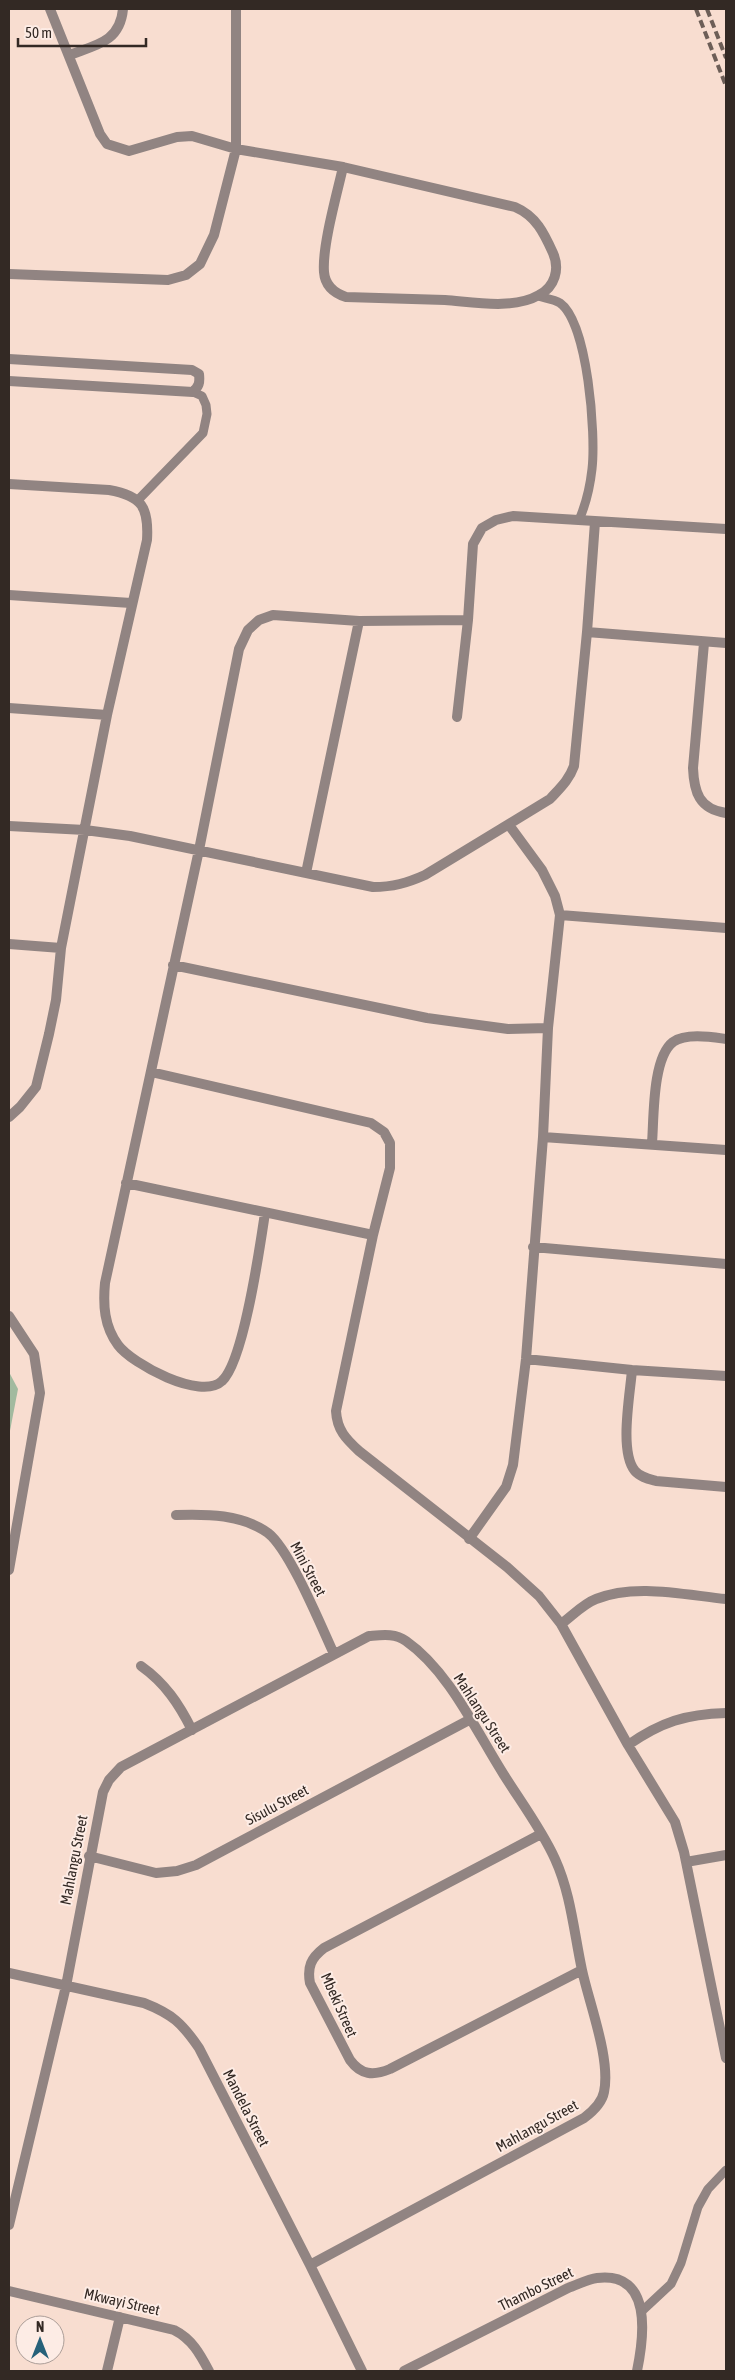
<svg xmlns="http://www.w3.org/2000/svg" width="735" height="2380" font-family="'Asap Condensed',sans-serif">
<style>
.green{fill:#a2ba9f}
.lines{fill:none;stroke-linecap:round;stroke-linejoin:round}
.lane{stroke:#918482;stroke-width:9}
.street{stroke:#918482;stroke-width:10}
.rail{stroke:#6d5e57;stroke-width:4;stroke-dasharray:8 4;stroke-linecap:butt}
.labels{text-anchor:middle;stroke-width:4;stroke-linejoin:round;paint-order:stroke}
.street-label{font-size:15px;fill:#332924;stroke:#fdece5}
</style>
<rect width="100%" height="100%" fill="#f8ddd0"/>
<path class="green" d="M 9,1372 L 18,1389 L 9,1436 Z"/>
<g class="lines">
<path class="lane" d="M 538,296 C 544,298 554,299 560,303 C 588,323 596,435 592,469 C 590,487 586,504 579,520
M 138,500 L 203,433 L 207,414 L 206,405 L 202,396 L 193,392
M 642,2311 L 671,2284 L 681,2263 L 698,2207 L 708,2189 L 726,2170"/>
<path class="street" d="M 50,9 L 100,134 L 107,144 L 129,151 L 177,137 L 192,136 L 236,149 L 343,167 L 515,207 C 536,216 544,233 553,253 C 560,269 555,287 539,295 C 513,310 473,302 445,300 C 412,299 379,298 346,297 C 334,293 325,285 324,272 C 322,246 337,194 343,167
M 69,55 C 96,45 120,42 123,9
M 9,274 L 168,280 L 186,275 L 200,264 L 214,235 L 236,149 L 236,9
M 9,359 L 192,370 L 199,374 C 200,383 199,386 193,392 L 9,381
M 9,484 L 109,490 C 142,496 149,507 147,540 L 107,715 L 61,948 L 56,1000 L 49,1034 L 36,1087 L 20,1107 L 9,1117
M 9,595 L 131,603
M 587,632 L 726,643
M 704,643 L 693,768 C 694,792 699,809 726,813
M 9,708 L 107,715
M 457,717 L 468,620 L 473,544 L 482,528 L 496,520 L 513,516 L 726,529
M 9,826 L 85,830 L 130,836 L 373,887 C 393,887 407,883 425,875 L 550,799 C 560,788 569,780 574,766 L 587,632 L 595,522
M 306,873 L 359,621
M 560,915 L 726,928
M 9,944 L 61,948
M 173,965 L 427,1018 L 508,1029 L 548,1028
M 151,1072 L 371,1123 L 384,1132 L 390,1143 L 390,1168 L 373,1235 L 336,1411 C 337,1430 346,1439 359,1451 L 507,1567 L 539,1596 L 561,1624 L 628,1745 L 675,1822 L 684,1852 L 726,2058
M 543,1137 L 726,1150
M 652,1143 C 654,1119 652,1058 673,1042 C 686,1033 711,1037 726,1039
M 126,1183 L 373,1235
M 265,1213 C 260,1246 244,1361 222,1381 C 201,1401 132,1364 118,1345 C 104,1326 103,1305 105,1283 L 199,850 L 239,649 L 248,630 L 259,620 L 273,615 L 359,621 L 468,620
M 533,1247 L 726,1264
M 9,1316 L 34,1354 L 40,1393 L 9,1570
M 526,1359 L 632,1370 L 726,1376
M 632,1370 C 630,1395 619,1452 635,1471 C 640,1477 649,1479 656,1481 L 726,1487
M 176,1515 C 207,1514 242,1514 268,1533 C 290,1550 321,1626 334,1654
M 469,1539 L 506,1487 L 513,1465 L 526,1359 L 543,1137 L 548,1028 L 560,915 L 555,896 L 542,870 L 509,825
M 561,1624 C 572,1616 583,1604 596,1599 C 635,1583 685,1595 726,1599
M 141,1666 C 165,1683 179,1704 192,1730
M 628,1745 C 661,1722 686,1714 726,1713
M 541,1834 L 324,1948 C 311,1958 307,1967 310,1983 L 350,2060 C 361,2075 373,2076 390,2069 L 582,1970
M 89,1856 L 156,1873 L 177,1871 L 196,1865 L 469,1720
M 686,1862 L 726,1855
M 9,1973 L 144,2003 C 172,2014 182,2023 199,2048 L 310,2265 L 362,2371
M 9,2225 L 66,1986 L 103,1792 L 109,1780 L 121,1767 L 369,1636 C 382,1635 395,1633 406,1641 C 449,1671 476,1731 504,1775 C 521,1802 542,1830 555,1859 C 571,1894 574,1933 582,1970 C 589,2003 611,2059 604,2092 C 602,2103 592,2112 584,2118 L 310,2265
M 9,2291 L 174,2330 C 192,2339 200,2354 209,2371
M 107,2371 L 120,2317
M 404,2371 L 568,2288 C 577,2285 588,2279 597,2278 C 653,2271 644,2337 637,2371"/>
<path class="rail" d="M 696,9 L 726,86
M 707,9 L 726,58"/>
</g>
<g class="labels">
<g class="street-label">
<text transform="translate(308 1569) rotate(62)" y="5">Mini Street</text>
<text transform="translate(482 1713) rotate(57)" y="5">Mahlangu Street</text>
<text transform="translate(277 1805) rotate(-28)" y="5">Sisulu Street</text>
<text transform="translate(74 1860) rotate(-79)" y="5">Mahlangu Street</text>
<text transform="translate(339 2005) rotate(66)" y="5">Mbeki Street</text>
<text transform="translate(246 2108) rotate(63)" y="5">Mandela Street</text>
<text transform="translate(537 2126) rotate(-29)" y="5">Mahlangu Street</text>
<text transform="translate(536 2289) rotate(-26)" y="5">Thambo Street</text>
<text transform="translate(122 2302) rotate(13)" y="5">Mkwayi Street</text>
</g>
</g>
<rect width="735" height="2380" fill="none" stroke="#332924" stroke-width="20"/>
<g transform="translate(40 2340)"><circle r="24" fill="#fdece5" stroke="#ac9e98"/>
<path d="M0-4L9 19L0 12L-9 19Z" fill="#266179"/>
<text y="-8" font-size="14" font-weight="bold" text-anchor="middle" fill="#332924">N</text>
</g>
<path d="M18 38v8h128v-8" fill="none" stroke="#332924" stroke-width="2.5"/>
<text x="25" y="38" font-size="15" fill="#332924" stroke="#fdece5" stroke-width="4" paint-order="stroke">50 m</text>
</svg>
